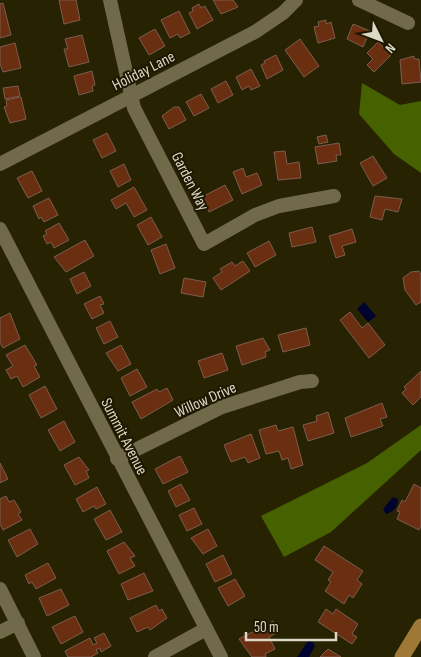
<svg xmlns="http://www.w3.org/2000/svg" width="421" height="657" font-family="'Sofia Sans Condensed',sans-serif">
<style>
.forest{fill:#456100}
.water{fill:#00022f}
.building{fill:#6a2f10;stroke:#7d5d4f}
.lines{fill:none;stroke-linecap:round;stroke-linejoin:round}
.minor{stroke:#706a4a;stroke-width:14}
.major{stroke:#9f7837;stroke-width:15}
.labels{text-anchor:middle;stroke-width:4;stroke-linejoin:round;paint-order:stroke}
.street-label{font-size:16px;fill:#dbd8c6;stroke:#1e1800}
</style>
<rect width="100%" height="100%" fill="#272202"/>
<path class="forest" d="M 362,83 L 400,105 L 421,101 L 421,173 L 394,154 L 359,114 Z
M 421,425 L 421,450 L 331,532 L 284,557 L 261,516 L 367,463 Z"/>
<path class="water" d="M 364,302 L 376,316 L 368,322 L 357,309 Z
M 393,497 L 398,499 C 399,505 393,513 386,514 L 383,509 Z
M 308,641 L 313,642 L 315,646 L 309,657 L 297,657 Z"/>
<path class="building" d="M 59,0 L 76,0 L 80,20 L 64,24 Z
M 213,0 L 233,0 L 238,7 L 221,14 Z
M 3,3 L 11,35 L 0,38 L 0,4 Z
M 199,4 L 201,8 L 205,6 L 213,20 L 197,29 L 189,13 L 193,11 L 192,8 Z
M 179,11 L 190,33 L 180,38 L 178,34 L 170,38 L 161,20 Z
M 326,20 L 326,24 L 331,22 L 335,38 L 318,43 L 314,27 L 319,26 L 318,22 Z
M 353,24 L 370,31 L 363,47 L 347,39 Z
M 155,29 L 165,46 L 149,55 L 139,38 Z
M 82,35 L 89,62 L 69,67 L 64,49 L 68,49 L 65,39 Z
M 300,39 L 319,66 L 304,77 L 285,50 Z
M 378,42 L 391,55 L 374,72 L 367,65 L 373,59 L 367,53 Z
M 15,43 L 21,68 L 3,72 L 0,64 L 0,47 Z
M 276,55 L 283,70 L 267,79 L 261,65 L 265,63 L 264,61 Z
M 414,56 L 414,59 L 419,59 L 421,82 L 402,84 L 400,60 Z
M 251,69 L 260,86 L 251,90 L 249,86 L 242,90 L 236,77 Z
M 92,71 L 95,85 L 92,86 L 93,91 L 79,95 L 74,76 Z
M 226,81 L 233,95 L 218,103 L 211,89 Z
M 18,86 L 20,96 L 5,99 L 3,88 Z
M 201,94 L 209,108 L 194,116 L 186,102 Z
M 21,97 L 26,119 L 10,123 L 4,107 L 7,106 L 6,100 Z
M 174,107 L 179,107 L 186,120 L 169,129 L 162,116 Z
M 107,133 L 116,151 L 102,158 L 93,140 Z
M 326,135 L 328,142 L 319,144 L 317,137 Z
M 339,143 L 341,155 L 336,155 L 337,161 L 318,164 L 315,147 Z
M 285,151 L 287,164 L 299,162 L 301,178 L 278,180 L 274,152 Z
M 373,156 L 387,178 L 373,186 L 360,163 Z
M 124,164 L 131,180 L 118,187 L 110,171 Z
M 243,168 L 246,177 L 257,173 L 262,185 L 242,194 L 233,172 Z
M 32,171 L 42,191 L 28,198 L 17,178 Z
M 225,185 L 233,200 L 209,212 L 202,197 Z
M 134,187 L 147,210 L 134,217 L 126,203 L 116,209 L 111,200 Z
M 375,196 L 402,199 L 398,212 L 385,209 L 382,220 L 370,217 Z
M 49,198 L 58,215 L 44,222 L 41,217 L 39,219 L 33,206 Z
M 151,217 L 162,237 L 148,245 L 137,225 Z
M 59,223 L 69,240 L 54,248 L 51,242 L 47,244 L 43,236 L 47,234 L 45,231 Z
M 312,227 L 316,242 L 292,247 L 289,233 Z
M 352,229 L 356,242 L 342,246 L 345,255 L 336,258 L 329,236 Z
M 85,240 L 94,256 L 66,272 L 54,257 Z
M 269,241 L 276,255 L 255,267 L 247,253 Z
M 166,244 L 175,268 L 160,274 L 151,250 Z
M 243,261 L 250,271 L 221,290 L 213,278 L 222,272 L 220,269 L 232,262 L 235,266 Z
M 419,271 L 421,274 L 421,302 L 416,305 L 405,290 L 403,278 L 411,272 Z
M 84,272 L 91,286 L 77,294 L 70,279 Z
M 184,278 L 206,282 L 203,297 L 181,293 Z
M 100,296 L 104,304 L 100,305 L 104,313 L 92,319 L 84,304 Z
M 350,312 L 362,328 L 368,323 L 385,345 L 369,358 L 340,320 Z
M 10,313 L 20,339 L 3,348 L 0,343 L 0,318 Z
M 110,321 L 118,337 L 104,344 L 96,328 Z
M 306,328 L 310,345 L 283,352 L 278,335 Z
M 263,338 L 270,350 L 265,352 L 266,357 L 242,365 L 236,346 Z
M 25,345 L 37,365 L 34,366 L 40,377 L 23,387 L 17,376 L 11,379 L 6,370 L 13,366 L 6,355 Z
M 121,345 L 131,364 L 118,371 L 106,353 Z
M 222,353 L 228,370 L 204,378 L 198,361 Z
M 137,369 L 147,387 L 130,396 L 121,378 Z
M 421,371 L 421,397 L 413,405 L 402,393 L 406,389 L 404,387 Z
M 45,386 L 57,409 L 41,418 L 29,395 Z
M 167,388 L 173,400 L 141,419 L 132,402 L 157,389 L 159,392 Z
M 382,403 L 387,417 L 380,419 L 383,426 L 351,437 L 345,418 Z
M 328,412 L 334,433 L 308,441 L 303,425 L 317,421 L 316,416 Z
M 64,421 L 75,442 L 60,451 L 48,430 Z
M 276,425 L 278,431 L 293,427 L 303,465 L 291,469 L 288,458 L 282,460 L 279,451 L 266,454 L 259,430 Z
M 251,434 L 260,458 L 248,463 L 245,457 L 231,462 L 224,445 Z
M 180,456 L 188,472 L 163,484 L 155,469 Z
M 79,457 L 89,470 L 86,471 L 89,478 L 75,485 L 64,465 Z
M 0,463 L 8,479 L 0,483 Z
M 181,484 L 190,500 L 176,507 L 168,491 Z
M 414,484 L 421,488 L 421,526 L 419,530 L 397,519 L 400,512 L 397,511 L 402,500 L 405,502 Z
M 97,487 L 106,504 L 96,509 L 94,506 L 83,512 L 76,499 Z
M 6,496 L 9,502 L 14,500 L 21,512 L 18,514 L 22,520 L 3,530 L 0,524 L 0,499 Z
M 194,508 L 202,524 L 187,531 L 179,515 Z
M 110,510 L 122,532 L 106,540 L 94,519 Z
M 30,529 L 38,544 L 17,557 L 8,540 Z
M 208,529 L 217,546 L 203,554 L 191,538 Z
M 124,542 L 135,556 L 130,558 L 135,566 L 119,574 L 107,551 Z
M 324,546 L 363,571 L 357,580 L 362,584 L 353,598 L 349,595 L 344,604 L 325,591 L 331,582 L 328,580 L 333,572 L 315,560 Z
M 223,555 L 232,574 L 215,582 L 206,564 Z
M 48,563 L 56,578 L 36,589 L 32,582 L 29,584 L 25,575 Z
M 144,573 L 153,591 L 128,600 L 121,584 Z
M 235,579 L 245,596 L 228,606 L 218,588 Z
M 61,589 L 69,605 L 47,616 L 39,598 Z
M 156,605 L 159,611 L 162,609 L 167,618 L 150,630 L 148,627 L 137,632 L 130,618 Z
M 326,609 L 333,614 L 336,609 L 358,624 L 352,634 L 357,637 L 352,644 L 318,622 Z
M 75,616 L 83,632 L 61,644 L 52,627 Z
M 273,621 L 278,632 L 269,637 L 275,649 L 265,654 L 266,657 L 252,657 L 239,639 Z
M 104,633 L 111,646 L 101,652 L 100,648 L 96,650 L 98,653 L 91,657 L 68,657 L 65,651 L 90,638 L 93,645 L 97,643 L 94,638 Z
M 328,649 L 341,657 L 320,657 Z"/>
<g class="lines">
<path class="minor" d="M 110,0 L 134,108 L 204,244 L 255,215 L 279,206 L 334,196
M 359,0 L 408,23
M 0,164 L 255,32 L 283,13 L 296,0
M 0,229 L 221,657
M 117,459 L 222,407 L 300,382 L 312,381
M 0,589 L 34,657
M 0,632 L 18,623
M 155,657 L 206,629"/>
<path class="major" d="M 402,657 L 421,626"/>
</g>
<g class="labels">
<g class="street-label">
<text transform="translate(143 70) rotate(-27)" y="6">Holiday Lane</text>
<text transform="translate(191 181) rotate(63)" y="6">Garden Way</text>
<text transform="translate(205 399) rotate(-24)" y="6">Willow Drive</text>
<text transform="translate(125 436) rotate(63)" y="6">Summit Avenue</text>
</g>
</g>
<g transform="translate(381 40) rotate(132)" stroke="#1e1800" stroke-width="4" paint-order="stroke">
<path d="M0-4L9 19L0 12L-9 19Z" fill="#dbd8c6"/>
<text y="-8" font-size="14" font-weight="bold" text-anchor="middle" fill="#dbd8c6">N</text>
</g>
<path d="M246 632v8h90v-8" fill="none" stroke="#dbd8c6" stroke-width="2.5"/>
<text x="254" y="632" font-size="15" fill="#dbd8c6" stroke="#1e1800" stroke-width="4" paint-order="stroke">50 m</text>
</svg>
